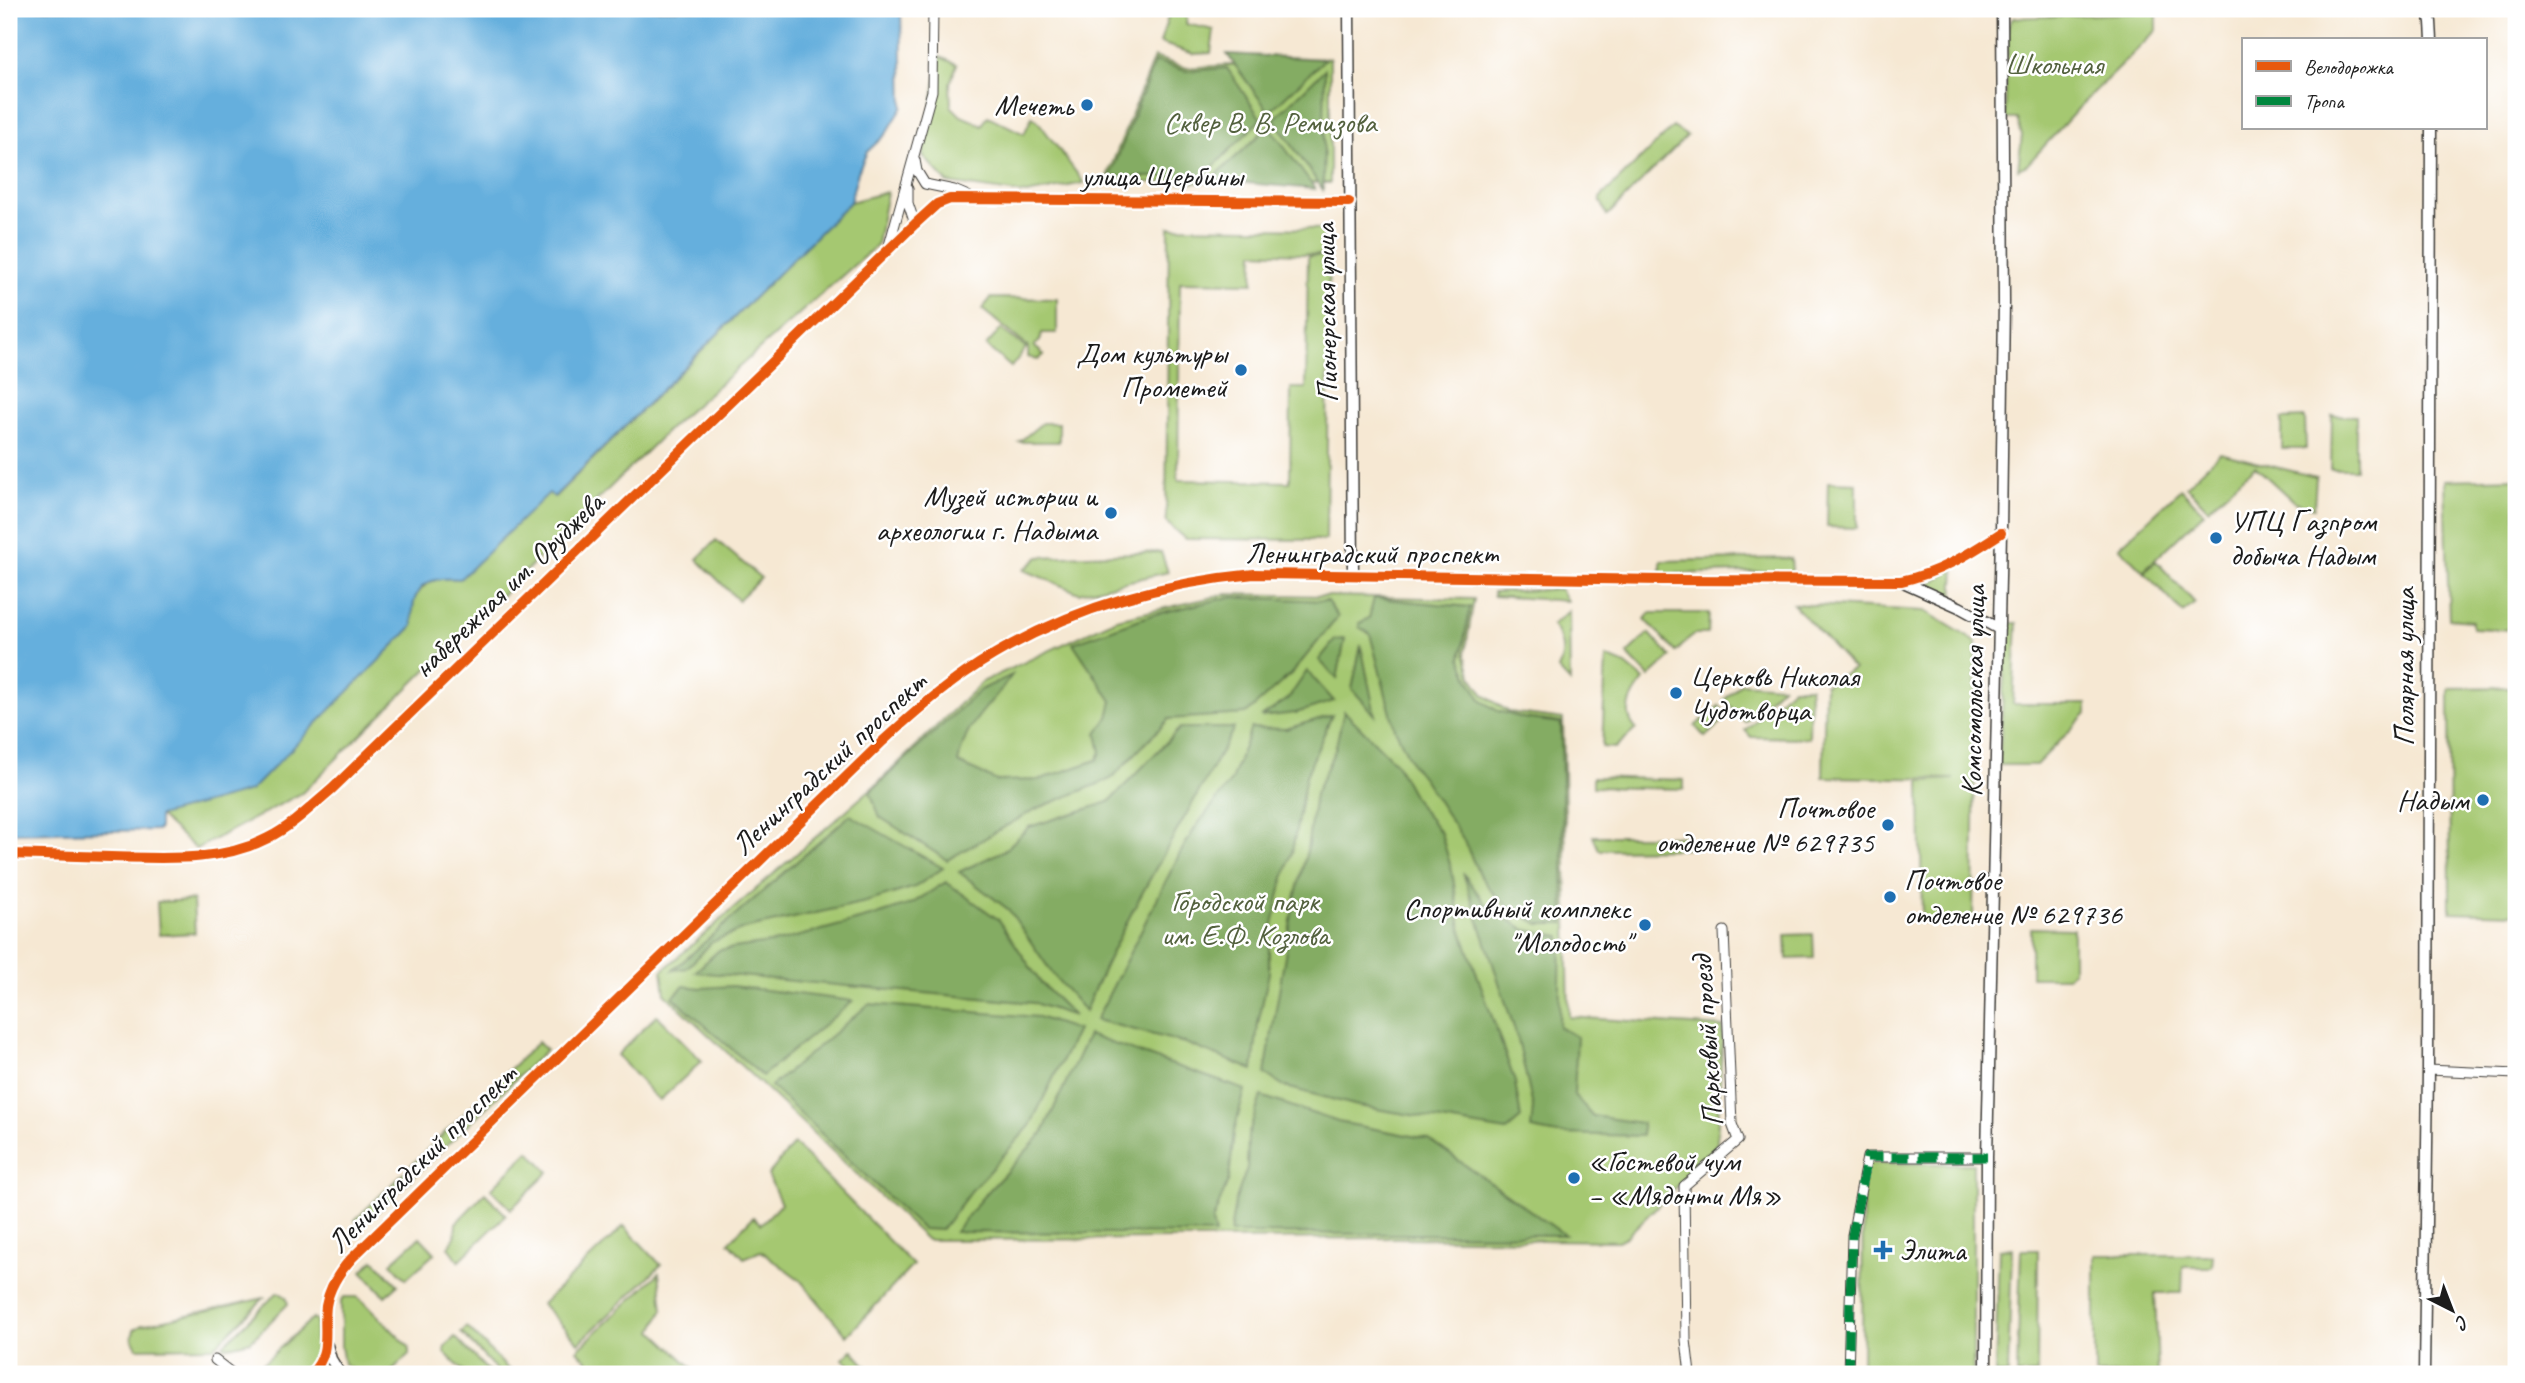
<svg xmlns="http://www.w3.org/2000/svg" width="2525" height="1383" font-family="Caveat,sans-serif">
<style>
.green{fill:#a5c871;stroke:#607246;stroke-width:2}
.forest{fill:#84ac63;stroke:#506440;stroke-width:2}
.water{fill:#65afdd;stroke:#40667c;stroke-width:2}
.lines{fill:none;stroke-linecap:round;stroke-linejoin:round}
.minor-casing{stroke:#3d3b37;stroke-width:11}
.tertiary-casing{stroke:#3d3b37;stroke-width:13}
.minor{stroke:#fff;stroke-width:9}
.tertiary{stroke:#fff;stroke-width:10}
.quiet{stroke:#00873e;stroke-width:9;stroke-dasharray:18 9;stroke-linecap:butt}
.cycleway-casing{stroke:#fff;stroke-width:15}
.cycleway{stroke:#e8590c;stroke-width:10}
.poi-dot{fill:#1f6fb2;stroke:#fff;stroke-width:2.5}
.labels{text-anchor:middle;stroke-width:5;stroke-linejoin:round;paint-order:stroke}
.park-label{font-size:30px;fill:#53613e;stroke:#fff}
.poi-label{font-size:30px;fill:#1c1c1c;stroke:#fff;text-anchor:end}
.street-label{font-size:30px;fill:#1c1c1c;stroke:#fff}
</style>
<rect width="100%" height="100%" fill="#fff"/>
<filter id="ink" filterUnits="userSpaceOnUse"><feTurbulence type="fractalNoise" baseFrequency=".0143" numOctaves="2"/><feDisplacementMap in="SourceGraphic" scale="14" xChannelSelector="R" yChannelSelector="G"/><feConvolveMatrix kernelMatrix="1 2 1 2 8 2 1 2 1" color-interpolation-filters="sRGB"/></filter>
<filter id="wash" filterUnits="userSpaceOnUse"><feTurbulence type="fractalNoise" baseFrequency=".00686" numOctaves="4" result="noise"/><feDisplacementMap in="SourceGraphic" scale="28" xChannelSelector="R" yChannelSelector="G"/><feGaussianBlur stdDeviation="1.57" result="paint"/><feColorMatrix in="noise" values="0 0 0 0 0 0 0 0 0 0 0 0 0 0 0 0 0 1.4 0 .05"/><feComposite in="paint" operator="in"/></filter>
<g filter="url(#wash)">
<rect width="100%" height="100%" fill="#f6e8d3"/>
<path class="green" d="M 1170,10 L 1187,14 L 1186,24 L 1214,30 L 1211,53 L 1194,54 L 1160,43 Z
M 2157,12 L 2157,30 L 2086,100 L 2027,165 L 2018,169 L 2022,135 L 2017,119 L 2005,119 L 2008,26 L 2013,18 Z
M 940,57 L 957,64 L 950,83 L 951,106 L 961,116 L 982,125 L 988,116 L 1024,134 L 1032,117 L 1037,120 L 1084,183 L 1026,194 L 948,183 L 923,156 Z
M 1154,57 L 1186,68 L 1330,58 L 1330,183 L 1105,182 Z
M 1673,127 L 1687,136 L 1607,216 L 1600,198 Z
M 887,192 L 877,245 L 671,427 L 302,793 L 196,849 L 159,816 L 192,805 L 411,604 C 425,580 432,577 460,579 L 549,492 L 555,497 L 850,202 Z
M 1169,227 L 1324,229 L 1322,255 L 1254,252 L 1253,283 L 1180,282 L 1178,480 L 1290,482 L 1291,388 L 1306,388 L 1308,256 L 1329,256 L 1326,540 L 1185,539 L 1166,522 Z
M 991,298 L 1057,299 L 1057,333 L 1042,333 L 1040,341 L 1034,346 L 1044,355 L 1038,360 L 1028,357 L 1028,347 L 982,309 Z
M 1001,329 L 1026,348 L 1011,367 L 986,346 Z
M 2332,415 L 2356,416 L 2356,469 L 2331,469 Z
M 2305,418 L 2306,449 L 2282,449 L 2282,419 Z
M 1042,423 L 1059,423 L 1059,442 L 1019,442 Z
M 2220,453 L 2316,477 L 2314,508 L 2294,502 L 2255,466 L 2208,509 L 2186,486 Z
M 2516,478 L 2516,630 L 2472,628 L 2472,621 L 2449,619 L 2445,480 Z
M 1828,482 L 1857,483 L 1857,528 L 1827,527 Z
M 2181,489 L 2204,513 L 2143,571 L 2119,547 Z
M 716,540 L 761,578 L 738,600 L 697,559 Z
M 1161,552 L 1168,572 L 1079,593 L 1024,570 L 1039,557 Z
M 1791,558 L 1792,571 L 1661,574 L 1661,561 Z
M 2156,561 L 2195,603 L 2183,613 L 2144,572 Z
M 1955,569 L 1953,602 L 1922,587 Z
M 1560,589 L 1567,601 L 1493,596 L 1493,592 Z
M 1227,594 L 1474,599 L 1465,653 L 1472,677 L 1484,695 L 1509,712 L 1563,719 L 1569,1017 L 1723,1027 L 1717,1142 L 1711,1153 L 1626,1237 L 1618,1241 L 1399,1238 L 927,1240 L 665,994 L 662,971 L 880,781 L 982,682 L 1117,619 Z
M 1793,604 L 1925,611 L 1976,642 L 1973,922 L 1922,922 L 1920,781 L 1954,779 L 1823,777 L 1825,684 L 1854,669 Z
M 1569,611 L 1570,682 L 1558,669 C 1566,653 1562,638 1552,625 Z
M 1651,613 L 1709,613 L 1708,634 L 1694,634 L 1676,652 L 1645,619 Z
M 2007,623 L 2017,623 L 2013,704 L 2087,704 L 2087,713 L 2036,765 L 1999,765 Z
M 1649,633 L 1671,657 L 1649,677 L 1627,654 Z
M 1606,657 L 1626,665 L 1644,680 C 1632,695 1621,713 1636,729 L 1615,748 L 1602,747 Z
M 1741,683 L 1782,686 L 1745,722 L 1724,700 Z
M 1793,687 L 1810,687 L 1809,738 L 1751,737 L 1745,730 Z
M 2516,687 L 2516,914 L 2450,912 L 2449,688 Z
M 1719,706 L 1728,716 L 1705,737 L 1695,726 Z
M 1593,777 L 1684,780 L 1684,789 L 1593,787 Z
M 1593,836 L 1685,836 L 1686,849 L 1599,850 Z
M 193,900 L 195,933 L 159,935 L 157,902 Z
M 2031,928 L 2073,929 L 2073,971 L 2067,977 L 2031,977 Z
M 1813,934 L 1814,958 L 1787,959 L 1786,935 Z
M 657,1015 L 702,1061 L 659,1101 L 617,1055 Z
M 538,1042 L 546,1050 L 361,1227 L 355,1220 Z
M 794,1144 L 913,1265 L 847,1336 L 800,1280 L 761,1251 L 744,1258 L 729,1242 L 753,1217 L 761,1224 L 781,1204 L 768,1175 Z
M 529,1151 L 549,1172 L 511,1209 L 491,1189 Z
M 1863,1163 L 1973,1164 L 1973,1374 L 1862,1374 Z
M 485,1193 L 506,1215 L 459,1261 L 449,1247 L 455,1237 L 456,1223 Z
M 624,1226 L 661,1265 L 579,1343 L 542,1304 Z
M 420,1237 L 435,1253 L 406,1279 L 391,1263 Z
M 2012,1248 L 2008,1374 L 1995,1374 L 1999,1250 Z
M 2021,1250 L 2038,1250 L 2037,1374 L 2017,1374 Z
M 2095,1255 L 2213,1255 L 2212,1267 L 2183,1267 L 2182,1293 L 2155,1293 L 2158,1374 L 2095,1374 Z
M 374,1260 L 398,1285 L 385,1296 L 362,1271 Z
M 659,1273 L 663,1309 L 653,1331 L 699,1374 L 600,1374 L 577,1350 Z
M 278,1292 L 286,1297 L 288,1304 L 251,1341 L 225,1347 L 223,1345 Z
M 344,1297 L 357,1297 L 363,1301 L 409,1347 L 409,1355 L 389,1374 L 359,1374 L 344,1364 L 341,1347 L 341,1302 Z
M 264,1298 L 214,1347 L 137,1348 L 132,1338 L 134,1330 L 142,1325 Z
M 313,1318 L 317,1322 C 311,1345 325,1359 298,1374 L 254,1374 L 258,1368 Z
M 467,1327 L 513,1374 L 500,1374 L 461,1332 Z
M 455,1337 L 491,1374 L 466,1374 L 444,1352 L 445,1347 Z
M 852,1350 L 869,1369 L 863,1374 L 849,1374 L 854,1369 L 843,1359 Z
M 191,1366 L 182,1374 L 122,1374 L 122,1368 Z"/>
<path class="forest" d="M 1227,54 L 1325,59 L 1269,112 Z
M 1155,61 L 1186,71 L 1227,68 L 1261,119 L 1203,177 L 1110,177 Z
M 1325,69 L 1323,190 L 1274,119 Z
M 1269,126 L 1315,189 L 1211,180 Z
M 1230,597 L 1327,601 L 1338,617 L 1293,672 L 1246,714 L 1169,719 L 1111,779 L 1036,809 L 947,860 L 880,817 L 870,792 L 980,690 L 1012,675 C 988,710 967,718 958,763 L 997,781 L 1038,780 L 1097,760 L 1101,752 L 1097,734 L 1108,717 L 1112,701 L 1073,643 L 1151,615 Z
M 1374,598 L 1470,607 L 1461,658 L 1469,679 L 1482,701 L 1498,711 L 1523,718 L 1561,723 L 1564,924 L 1540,924 L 1512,911 L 1492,892 L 1479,874 L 1464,841 L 1423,778 L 1412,764 L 1395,729 L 1370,634 L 1359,627 L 1359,623 L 1369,618 Z
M 1345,639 L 1337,679 L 1319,660 L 1335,640 Z
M 1361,645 L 1375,715 L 1352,689 Z
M 1307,671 L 1334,701 L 1296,713 L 1261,717 L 1288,699 Z
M 1344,711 L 1395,762 L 1419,806 L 1441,833 L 1452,871 L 1461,929 L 1515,1082 L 1521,1118 L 1506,1131 L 1358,1106 L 1286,1087 L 1265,1074 L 1294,902 L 1307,850 L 1315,794 L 1335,750 Z
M 1332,715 L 1306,776 L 1292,852 L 1281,888 L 1269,943 L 1269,973 L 1258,1024 L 1253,1070 L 1185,1043 L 1096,1020 L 1179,855 L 1195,828 L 1231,781 L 1251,728 L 1286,729 Z
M 1180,728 L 1234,728 C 1184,822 1126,912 1085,1011 L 1054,976 L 1009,910 L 959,872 L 1005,850 L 1029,827 L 1109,802 Z
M 850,815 L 943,868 L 915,887 L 866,902 L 744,929 L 712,942 L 687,968 L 673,970 Z
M 1463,873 L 1488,907 L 1526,930 L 1561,936 L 1559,1027 L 1577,1037 L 1574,1095 L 1593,1116 L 1642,1123 L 1642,1136 L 1557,1134 L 1531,1129 L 1533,1107 L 1518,1040 Z
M 946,882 L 999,920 L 1041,983 L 1074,1016 L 1034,1003 L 695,972 L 719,950 L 777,942 L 874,916 L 911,904 Z
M 684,986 L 701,988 L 732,986 L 853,1001 L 762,1076 L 673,997 Z
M 869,1004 L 1038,1017 L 1077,1030 L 1030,1126 L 972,1190 L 941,1230 L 922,1229 L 771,1086 Z
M 1088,1035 L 1245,1090 L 1234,1132 L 1229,1179 L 1212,1222 L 1215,1234 L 955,1232 L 981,1199 L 1042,1134 Z
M 1261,1096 L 1338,1122 L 1428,1139 L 1565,1235 L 1230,1233 L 1235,1202 L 1247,1168 L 1248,1136 Z"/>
<path class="water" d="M 9,9 L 901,9 L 903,107 L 886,134 L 867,152 L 858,172 L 850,202 L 554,497 L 549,493 L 460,579 C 423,576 410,589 413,626 L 250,791 L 159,816 L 159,830 L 9,833 Z"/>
</g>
<g filter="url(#ink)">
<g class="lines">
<defs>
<path id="minor" d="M 915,160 L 917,171 L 925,184 L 954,190 L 975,199
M 908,188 L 908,203 L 915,224
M 888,249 L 932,91 L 933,9
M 2428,1070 L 2516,1074
M 215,1360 L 233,1374
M 1690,1374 L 1686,1340 L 1684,1186 L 1738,1140 L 1732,1124 L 1724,931
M 1848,1374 L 1852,1236 L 1867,1157 L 1987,1157"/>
<path id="tertiary" d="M 1349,9 L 1353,574
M 2428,9 L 2431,22 L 2432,40
M 1901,581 L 1959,607 L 1999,629
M 9,854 C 43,855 77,856 111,857 C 163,858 220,863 268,838 C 292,826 312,806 332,789 L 915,224 L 937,204 L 950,199 L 1349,202
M 327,1345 L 331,1359 L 340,1374
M 311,1374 C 332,1353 323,1332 326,1306 C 329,1287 339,1272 352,1258 L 883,741 C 909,717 936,693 965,673 C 1052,614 1150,584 1254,574 L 1662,580 L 1901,581 C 1939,573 1969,554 2001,533
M 1986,1374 L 1987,1157 L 2001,533 L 2004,302 L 2002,9
M 2424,1374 L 2428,1070 L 2431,128"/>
</defs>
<use href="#minor" class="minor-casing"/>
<use href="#tertiary" class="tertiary-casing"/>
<use href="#minor" class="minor"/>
<use href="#tertiary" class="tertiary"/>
<path class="quiet" d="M 1848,1374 L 1852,1236 L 1867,1157 L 1987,1157"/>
<defs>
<path id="cycleway" d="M 9,854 C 43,855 77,856 111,857 C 163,858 220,863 268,838 C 292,826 312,806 332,789 L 915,224 L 937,204 L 950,199 L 1349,202
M 311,1374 C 332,1353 323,1332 326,1306 C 329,1287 339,1272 352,1258 L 883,741 C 909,717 936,693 965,673 C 1052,614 1150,584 1254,574 L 1662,580 L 1901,581 C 1939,573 1969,554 2001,533"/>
</defs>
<use href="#cycleway" class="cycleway-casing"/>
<use href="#cycleway" class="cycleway"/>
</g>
</g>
<g class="poi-dot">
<circle cx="1087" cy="105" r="7"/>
<circle cx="1241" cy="370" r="7"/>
<circle cx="1111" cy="513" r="7"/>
<circle cx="2216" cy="538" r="7"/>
<circle cx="1676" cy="693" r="7"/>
<circle cx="2483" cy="800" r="7"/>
<circle cx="1888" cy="825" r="7"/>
<circle cx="1890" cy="897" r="7"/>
<circle cx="1645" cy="925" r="7"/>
<circle cx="1574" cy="1178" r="7"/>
<path d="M1879.5 1239.5h7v7h7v7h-7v7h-7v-7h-7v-7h7z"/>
</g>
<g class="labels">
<g class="park-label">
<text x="2054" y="74">Школьная</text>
<text x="1270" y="132">Сквер В. В. Ремизова</text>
<text x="1245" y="911">Городской парк<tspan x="1245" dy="34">им. Е.Ф. Козлова</tspan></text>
</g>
<g class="poi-label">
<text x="1073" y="115">Мечеть</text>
<text x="1227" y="363">Дом культуры<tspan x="1227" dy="34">Прометей</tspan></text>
<text x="1097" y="506">Музей истории и<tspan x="1097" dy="34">археологии г. Надыма</tspan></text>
<text x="2230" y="531" text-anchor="start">УПЦ Газпром<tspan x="2230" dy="34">добыча Надым</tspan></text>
<text x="1690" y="686" text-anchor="start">Церковь Николая<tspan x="1690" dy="34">Чудотворца</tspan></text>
<text x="2469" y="810">Надым</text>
<text x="1874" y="818">Почтовое<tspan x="1874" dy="34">отделение № 629735</tspan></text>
<text x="1904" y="890" text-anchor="start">Почтовое<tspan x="1904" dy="34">отделение № 629736</tspan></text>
<text x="1631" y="918">Спортивный комплекс<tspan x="1631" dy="34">"Молодость"</tspan></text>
<text x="1588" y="1171" text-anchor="start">«Гостевой чум<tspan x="1588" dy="34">– «Мядонти Мя»</tspan></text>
<text x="1899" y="1260" text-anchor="start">Элита</text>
</g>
<g class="street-label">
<text x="1162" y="186">улица Щербины</text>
<text transform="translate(1326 313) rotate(-91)" y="10">Пионерская улица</text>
<text x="1372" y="563">Ленинградский проспект</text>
<text transform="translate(508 585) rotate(-44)" y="10">набережная им. Оруджева</text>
<text transform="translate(2404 667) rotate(-90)" y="10">Полярная улица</text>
<text transform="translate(1973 691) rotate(-89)" y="10">Комсомольская улица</text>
<text transform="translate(829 763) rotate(-43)" y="10">Ленинградский проспект</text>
<text transform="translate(1707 1041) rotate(-94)" y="10">Парковый проезд</text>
<text transform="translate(422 1158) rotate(-45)" y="10">Ленинградский проспект</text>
</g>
</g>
<rect width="2525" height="1383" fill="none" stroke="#fff" stroke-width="35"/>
<rect x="2242" y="38" width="245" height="91" fill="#ffffff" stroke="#a4a4a4" stroke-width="2"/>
<rect x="2256" y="61" width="35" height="10" fill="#e8590c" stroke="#a4a4a4" stroke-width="2"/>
<text x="2304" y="74" font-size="21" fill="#1c1c1c">Велодорожка</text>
<rect x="2256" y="96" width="35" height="10" fill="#00873e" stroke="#a4a4a4" stroke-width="2"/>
<text x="2304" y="108" font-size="21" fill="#1c1c1c">Тропа</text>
<g transform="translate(2452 1310) rotate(138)" stroke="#ffffff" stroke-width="5" paint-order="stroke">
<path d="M0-5L12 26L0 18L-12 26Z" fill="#1c1c1c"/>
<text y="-10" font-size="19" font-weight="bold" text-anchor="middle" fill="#1c1c1c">С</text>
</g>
</svg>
